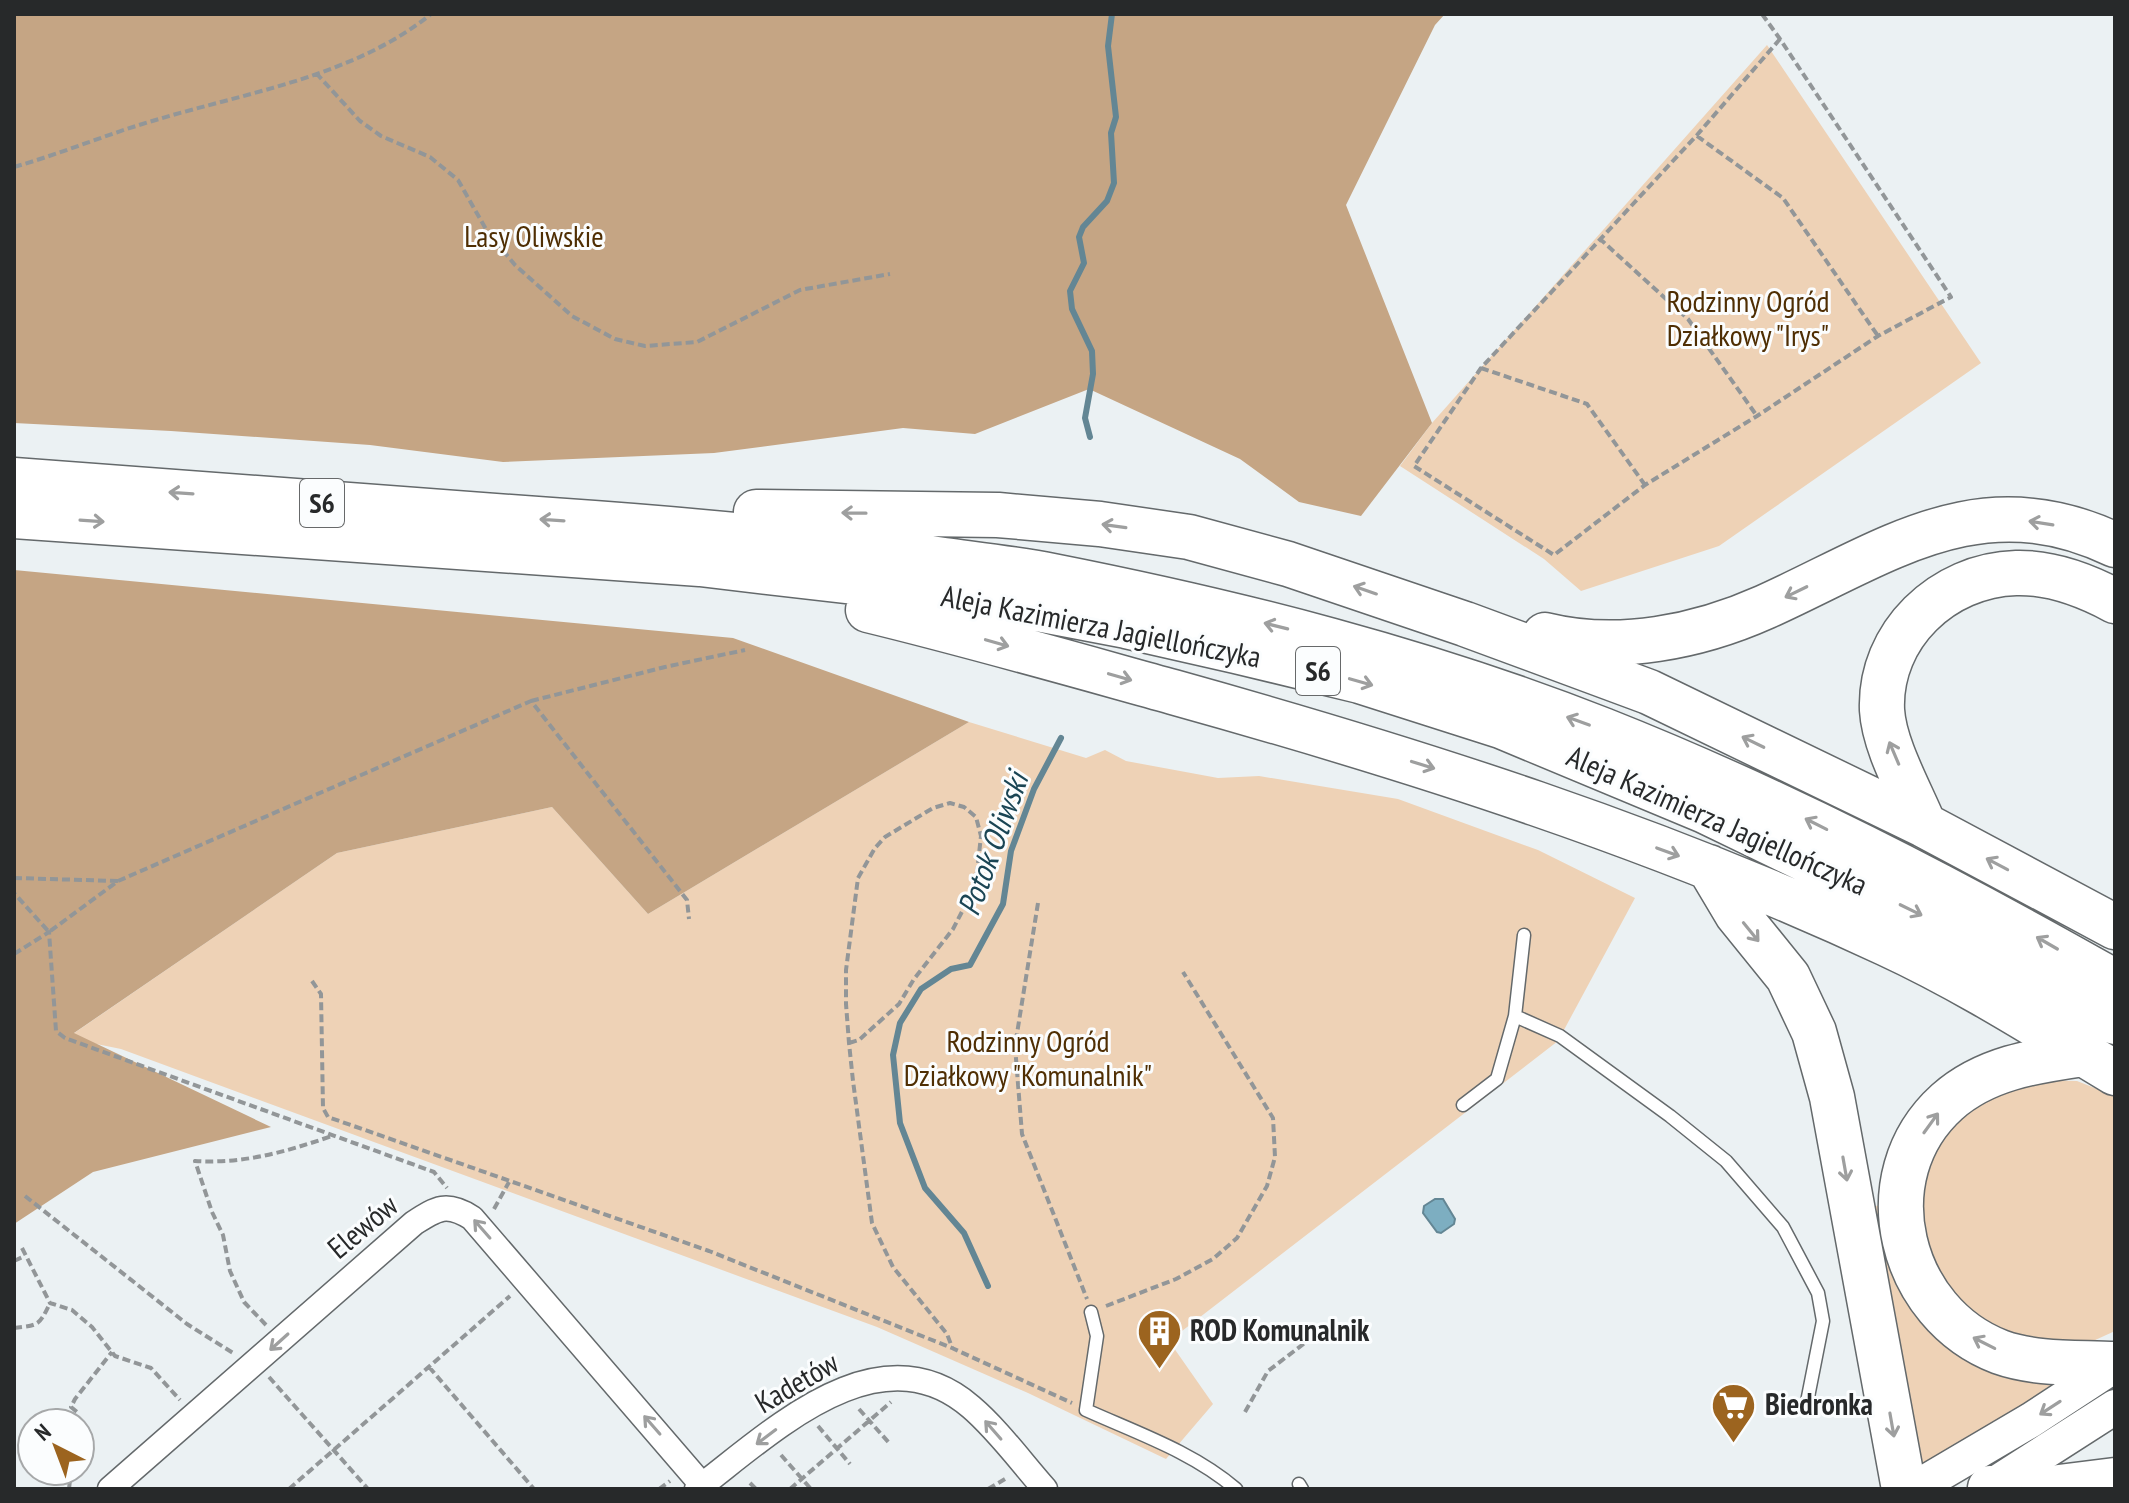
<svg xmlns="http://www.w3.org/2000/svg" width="2129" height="1503" font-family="'PT Sans Narrow',sans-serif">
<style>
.green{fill:#eed2b6}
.forest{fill:#c5a584}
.water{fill:#7daec1;stroke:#638694;stroke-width:2}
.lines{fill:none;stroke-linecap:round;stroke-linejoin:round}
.stream{stroke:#638694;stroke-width:6}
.service-casing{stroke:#64696b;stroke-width:15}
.minor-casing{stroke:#64696b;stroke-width:27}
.secondary-casing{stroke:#64696b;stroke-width:37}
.motorway-casing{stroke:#64696b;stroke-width:47}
.path{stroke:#929698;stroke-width:4;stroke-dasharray:8 4;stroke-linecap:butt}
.service{stroke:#fff;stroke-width:12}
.minor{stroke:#fff;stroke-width:24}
.secondary{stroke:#fff;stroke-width:34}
.motorway{stroke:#fff;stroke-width:44}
.oneway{stroke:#9e9f9f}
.labels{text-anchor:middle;stroke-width:6;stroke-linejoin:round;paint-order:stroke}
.shield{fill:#fbfdfe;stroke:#67696a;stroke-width:2}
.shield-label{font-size:28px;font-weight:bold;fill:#27292a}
.park-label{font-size:30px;fill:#4f2e03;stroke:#fbfdfe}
.street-label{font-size:30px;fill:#27292a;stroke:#fbfdfe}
.poi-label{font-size:30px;font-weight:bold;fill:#27292a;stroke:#fbfdfe;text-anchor:start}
.water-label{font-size:32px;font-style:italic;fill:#1a4554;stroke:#fbfdfe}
</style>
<rect width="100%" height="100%" fill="#ebf1f3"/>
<path class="green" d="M 1767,45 L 1981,363 L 1719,546 L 1581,591 L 1544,559 L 1400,466 L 1432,423 Z
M 969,722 L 1086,758 L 1105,750 L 1126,761 L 1218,778 L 1259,776 L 1398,799 L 1538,850 L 1635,898 L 1558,1041 L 1169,1341 L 1213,1404 L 1166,1459 L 1028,1393 L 877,1327 L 121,1049 L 67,1038 L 337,853 L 552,807 L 648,914 Z
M 2039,1080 L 2077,1081 L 2115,1096 L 2115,1331 L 2093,1341 L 1994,1339 L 1935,1288 L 1918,1188 L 1932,1147 L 1956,1118 L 1993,1092 Z
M 1884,1205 L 1884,1223 L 1893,1275 L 1918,1318 L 1941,1341 L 2068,1380 L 1914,1471 L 1866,1207 Z"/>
<path class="forest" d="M 14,14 L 1445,14 L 1435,25 L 1346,205 L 1432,423 L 1361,516 L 1299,502 L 1240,459 L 1089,389 L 975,434 L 903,428 L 714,453 L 503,462 L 370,445 L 171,431 L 14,423 Z
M 14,570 L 733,638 L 969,722 L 648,914 L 552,807 L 337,853 L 74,1033 L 271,1127 L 93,1172 L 14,1224 Z"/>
<path class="water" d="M 1435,1199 L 1443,1199 L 1455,1219 L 1454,1224 L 1441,1233 L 1437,1232 L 1423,1213 L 1424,1206 Z"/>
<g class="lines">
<path class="stream" d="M 1090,437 L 1085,418 L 1093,374 L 1092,351 L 1072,309 L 1070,291 L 1084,263 L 1079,237 L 1083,227 L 1107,201 L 1114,183 L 1111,133 L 1116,117 L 1108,46 L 1112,14
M 988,1286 L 964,1233 L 925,1188 L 900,1123 L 893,1055 L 900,1023 L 921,989 L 951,969 L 970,965 L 1003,904 L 1011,851 L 1034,789 L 1061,738"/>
<defs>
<path id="service" d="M 1524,935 L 1515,1016 L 1560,1036 L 1670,1116 L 1726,1161 L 1783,1227 L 1818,1293 L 1823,1321 L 1807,1402
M 1463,1105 L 1497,1079 L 1515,1016
M 1091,1312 L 1097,1336 L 1086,1410 C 1137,1433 1193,1452 1236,1489
M 1299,1484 L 1302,1489"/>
<path id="minor" d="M 110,1489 L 414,1223 C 437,1208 447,1202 472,1218 L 702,1485
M 697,1489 C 770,1434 878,1327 971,1407 C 998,1430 1021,1462 1045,1489"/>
<path id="secondary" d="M 1914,1489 L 2031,1420 L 2115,1365
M 1987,1489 L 2115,1407"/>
<path id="motorway" d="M 14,480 C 193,494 372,507 551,520 C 683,529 814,541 944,560 C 981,565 1017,569 1053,576 C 1240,613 1425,660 1603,730 C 1780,800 1949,888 2115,982
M 756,512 L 998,515 L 1100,524 L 1189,537 L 1288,564 L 1465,624 L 1649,692 L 1924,825 L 2115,927
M 14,516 L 700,564 L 854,582 L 1037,609 L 1126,626 L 1236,651 L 1360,681 L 1501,726 L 1705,811 L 1972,940 L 2115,1022
M 868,610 C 971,635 1072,664 1173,692 C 1417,760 1658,837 1887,944 C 1967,981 2040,1028 2115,1073
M 1545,635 C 1618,653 1698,637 1765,607 C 1885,553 1979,480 2115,545
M 1924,825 C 1910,791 1884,746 1882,710 C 1879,635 1943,575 2016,573 C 2051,572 2085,585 2115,601
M 1709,867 L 1737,914 L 1788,977 L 1814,1032 L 1832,1097 L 1904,1489
M 2083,1054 C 2035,1061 1985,1068 1947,1102 C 1864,1177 1900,1314 2000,1352 C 2036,1365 2078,1362 2115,1364
M 1990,1488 L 1998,1489
M 2043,1489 L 2115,1480"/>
</defs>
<use href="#service" class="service-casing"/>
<use href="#minor" class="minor-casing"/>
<use href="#secondary" class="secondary-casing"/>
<use href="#motorway" class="motorway-casing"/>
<path class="path" d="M 1762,14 L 1780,39 L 1951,297 L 1878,336 L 1757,416 L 1645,485 L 1554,555 L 1414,466 L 1481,368 L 1697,135 L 1780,39
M 316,73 L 360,121 L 381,136 L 430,157 L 458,180 L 487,231 L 515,265 L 572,316 L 615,339 L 645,346 L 697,342 L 800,290 L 890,274
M 1697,136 L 1783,198 L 1878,336
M 14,167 C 63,153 110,133 159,119 C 250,92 356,75 431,14
M 1599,238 L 1688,319 L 1757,416
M 1481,368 L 1587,404 L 1645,485
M 531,701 L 665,667 L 745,650
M 14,878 L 118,881 L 49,932 L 14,893
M 118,881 L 531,701 L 687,900 L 689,919
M 1038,903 L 1015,1046 L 1022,1134 L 1087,1299
M 14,954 L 49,932 L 56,1031 L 65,1038 L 434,1172 L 447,1188
M 312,981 L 321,994 L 323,1108 L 328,1117 L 709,1251 L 952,1348 L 1072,1403
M 849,1043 L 859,1040 L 899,1004 L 914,979 L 953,929 L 968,900 L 977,872 L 981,836 L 976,817 L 964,807 L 950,803 L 933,808 L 885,837 L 875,848 L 858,878 L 846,970 L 846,1004 L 849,1043 L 853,1081 L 872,1223 L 893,1267 L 947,1334 L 952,1347
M 25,1196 L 187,1324 L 233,1353
M 494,1209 L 509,1182
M 22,1248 L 50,1303 L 72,1310 L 92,1327 L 115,1356 L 151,1368 L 180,1400
M 14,1261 L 25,1256
M 1106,1306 L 1176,1279 L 1213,1259 L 1237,1238 L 1267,1186 L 1275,1157 L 1273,1118 L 1183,972
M 266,1325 L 244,1302 L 230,1271 L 223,1235 L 212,1212 L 195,1161 C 244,1164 285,1152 332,1136
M 14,1328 C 39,1325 39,1326 50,1303
M 429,1367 L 534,1489
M 269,1377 L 368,1489
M 859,1409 L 890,1444
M 1245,1412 L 1268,1371 L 1327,1326
M 73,1423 L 77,1412 L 71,1407 L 75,1399 L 112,1352
M 818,1426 L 850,1464
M 781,1455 L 811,1489
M 750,1483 L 756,1489
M 69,1489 L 71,1471
M 289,1489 L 510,1296
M 659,1489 L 670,1481
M 790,1489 L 891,1402
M 988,1489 L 1005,1479"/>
<use href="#service" class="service"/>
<use href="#minor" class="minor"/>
<use href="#secondary" class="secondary"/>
<use href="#motorway" class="motorway"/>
</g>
<defs><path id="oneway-shaft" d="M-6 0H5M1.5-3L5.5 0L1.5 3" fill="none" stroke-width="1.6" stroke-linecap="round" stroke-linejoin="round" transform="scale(2)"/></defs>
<g class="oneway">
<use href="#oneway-shaft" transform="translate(181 493) rotate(-176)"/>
<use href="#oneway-shaft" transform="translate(854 513) rotate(-179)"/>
<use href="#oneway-shaft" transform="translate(552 520) rotate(-176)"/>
<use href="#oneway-shaft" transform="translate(92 521) rotate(4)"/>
<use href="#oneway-shaft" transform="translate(2041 523) rotate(-171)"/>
<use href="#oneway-shaft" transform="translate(1114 526) rotate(-172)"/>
<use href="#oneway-shaft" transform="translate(1365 590) rotate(-161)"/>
<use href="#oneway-shaft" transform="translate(1796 592) rotate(154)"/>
<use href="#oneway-shaft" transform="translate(1276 626) rotate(-166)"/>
<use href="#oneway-shaft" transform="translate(997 643) rotate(16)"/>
<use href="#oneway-shaft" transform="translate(1120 677) rotate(16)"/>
<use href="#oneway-shaft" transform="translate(1361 682) rotate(16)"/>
<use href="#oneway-shaft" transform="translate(1578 721) rotate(-160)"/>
<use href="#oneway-shaft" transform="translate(1753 742) rotate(-154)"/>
<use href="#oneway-shaft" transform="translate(1894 753) rotate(-113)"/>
<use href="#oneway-shaft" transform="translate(1423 765) rotate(17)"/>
<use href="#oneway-shaft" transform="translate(1816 824) rotate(-153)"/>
<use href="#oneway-shaft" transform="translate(1668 852) rotate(20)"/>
<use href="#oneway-shaft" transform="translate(1997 864) rotate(-152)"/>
<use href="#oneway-shaft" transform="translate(1911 910) rotate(26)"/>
<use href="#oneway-shaft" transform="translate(1751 932) rotate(51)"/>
<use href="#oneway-shaft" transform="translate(2047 943) rotate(-150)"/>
<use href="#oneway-shaft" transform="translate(1931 1123) rotate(-54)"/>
<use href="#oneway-shaft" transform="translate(1845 1169) rotate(80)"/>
<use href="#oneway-shaft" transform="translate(482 1229) rotate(-131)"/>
<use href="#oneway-shaft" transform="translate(279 1342) rotate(138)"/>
<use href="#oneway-shaft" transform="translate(1984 1343) rotate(-153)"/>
<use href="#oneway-shaft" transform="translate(2050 1408) rotate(147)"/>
<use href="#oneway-shaft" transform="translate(652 1425) rotate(-131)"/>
<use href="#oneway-shaft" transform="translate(1892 1425) rotate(80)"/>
<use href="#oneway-shaft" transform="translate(993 1430) rotate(-131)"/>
<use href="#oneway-shaft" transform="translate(766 1437) rotate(143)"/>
</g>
<defs>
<symbol id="building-pin" viewBox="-11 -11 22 30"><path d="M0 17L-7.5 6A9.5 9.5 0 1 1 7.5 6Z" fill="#9c641f" stroke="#fbfdfe"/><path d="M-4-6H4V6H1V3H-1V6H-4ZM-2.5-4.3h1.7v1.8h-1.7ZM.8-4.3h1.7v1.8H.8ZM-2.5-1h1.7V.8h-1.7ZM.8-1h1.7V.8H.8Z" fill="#fff"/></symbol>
<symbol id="supermarket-pin" viewBox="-11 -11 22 30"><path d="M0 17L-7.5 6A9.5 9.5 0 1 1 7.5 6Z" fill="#9c641f" stroke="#fbfdfe"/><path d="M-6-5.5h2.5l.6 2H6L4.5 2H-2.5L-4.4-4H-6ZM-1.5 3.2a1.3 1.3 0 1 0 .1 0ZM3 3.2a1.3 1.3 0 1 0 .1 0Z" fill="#fff"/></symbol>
</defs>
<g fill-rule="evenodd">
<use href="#building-pin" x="1134" y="1306" width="51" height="69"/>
<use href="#supermarket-pin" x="1708" y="1380" width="51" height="69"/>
</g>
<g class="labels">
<g class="shield">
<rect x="300" y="479" width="44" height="48" rx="6"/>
<rect x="1296" y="647" width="44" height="48" rx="6"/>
</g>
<g class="shield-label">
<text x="322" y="513">S6</text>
<text x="1318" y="681">S6</text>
</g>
<g class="park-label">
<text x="534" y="247">Lasy Oliwskie</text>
<text x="1748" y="312">Rodzinny Ogród<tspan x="1748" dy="34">Działkowy "Irys"</tspan></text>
<text x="1028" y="1052">Rodzinny Ogród<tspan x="1028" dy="34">Działkowy "Komunalnik"</tspan></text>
</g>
<g class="street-label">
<text transform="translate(1101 627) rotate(11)" y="10">Aleja Kazimierza Jagiellończyka</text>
<text transform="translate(1717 821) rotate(24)" y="10">Aleja Kazimierza Jagiellończyka</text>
<text transform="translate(363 1227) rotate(-40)" y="10">Elewów</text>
<text transform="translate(797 1383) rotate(-30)" y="10">Kadetów</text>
</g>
<g class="poi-label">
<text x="1190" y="1341">ROD Komunalnik</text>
<text x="1765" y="1415">Biedronka</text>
</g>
<g class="water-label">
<text transform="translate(993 844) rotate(-70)" y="11">Potok Oliwski</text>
</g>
</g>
<rect width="2129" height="1503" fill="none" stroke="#27292a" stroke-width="32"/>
<g transform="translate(56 1447) rotate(318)"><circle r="38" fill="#fbfdfe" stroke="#a6a8a9" stroke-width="2"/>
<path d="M0-6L14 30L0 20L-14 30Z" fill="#9c641f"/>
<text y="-12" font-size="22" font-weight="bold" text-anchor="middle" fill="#27292a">N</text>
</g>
</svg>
